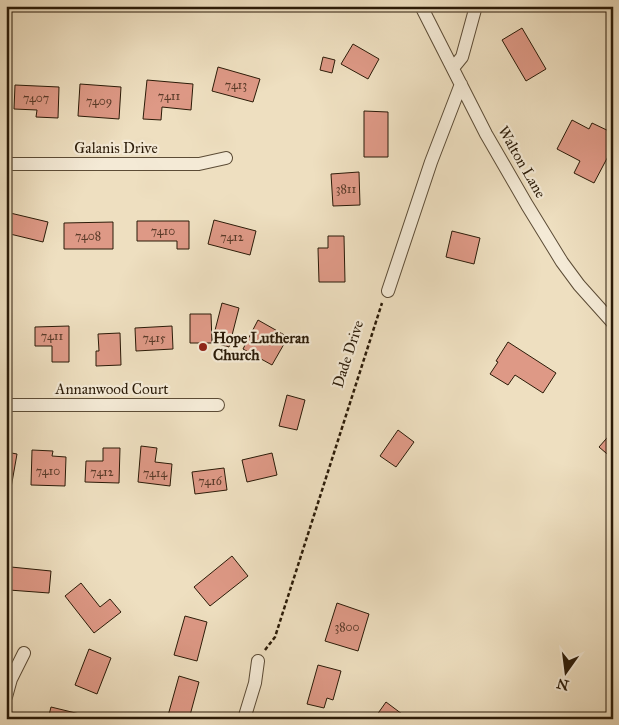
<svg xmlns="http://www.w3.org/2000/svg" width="619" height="725" font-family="'IM FELL Great Primer',serif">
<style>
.building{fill:#de9986;stroke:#2b1b08}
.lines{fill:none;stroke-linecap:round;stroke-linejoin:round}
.street-casing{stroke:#5c4c36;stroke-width:14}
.path{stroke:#2b1b08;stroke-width:2.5;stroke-dasharray:4 2.5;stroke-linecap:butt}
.street{stroke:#f4ead6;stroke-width:12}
.poi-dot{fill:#8f2418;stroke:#f4ead6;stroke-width:2}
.labels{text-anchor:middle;stroke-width:4.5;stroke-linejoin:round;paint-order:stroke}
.number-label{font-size:12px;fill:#583a28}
.street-label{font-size:15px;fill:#2b1b08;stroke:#f4ead6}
.poi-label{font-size:15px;font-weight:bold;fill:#2b1b08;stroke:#f4ead6;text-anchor:start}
</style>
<rect width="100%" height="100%" fill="#eedfc0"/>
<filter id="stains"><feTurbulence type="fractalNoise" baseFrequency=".004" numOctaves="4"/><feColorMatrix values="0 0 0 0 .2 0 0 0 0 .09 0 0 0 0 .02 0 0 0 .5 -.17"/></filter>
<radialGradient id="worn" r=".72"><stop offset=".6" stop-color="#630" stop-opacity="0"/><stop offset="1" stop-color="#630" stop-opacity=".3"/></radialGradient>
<path class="building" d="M 522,28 L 546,69 L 526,81 L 502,40 Z
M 353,44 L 379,59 L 368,79 L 341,64 Z
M 323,57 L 335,60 L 332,73 L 320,70 Z
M 218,67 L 260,79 L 253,102 L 212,91 Z
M 147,80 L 193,84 L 191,110 L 162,107 L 161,120 L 143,119 Z
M 80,84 L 121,87 L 119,119 L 78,116 Z
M 15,85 L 59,87 L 58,118 L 36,117 L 37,110 L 14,109 Z
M 364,111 L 388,112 L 388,157 L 364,157 Z
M 572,120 L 589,129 L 592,123 L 613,133 L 609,143 L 613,147 L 594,183 L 574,173 L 580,161 L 557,149 Z
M 359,172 L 360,205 L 333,206 L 331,174 Z
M 6,212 L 48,222 L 43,242 L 6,233 Z
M 214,220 L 256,231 L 250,255 L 208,244 Z
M 137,221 L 189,221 L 189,249 L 177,249 L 177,241 L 137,241 Z
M 113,222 L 113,249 L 64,249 L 64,223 Z
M 452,231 L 480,238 L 474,264 L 446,257 Z
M 328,236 L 344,236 L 345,282 L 319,282 L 318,248 L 328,248 Z
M 222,303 L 239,308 L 229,347 L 212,342 Z
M 190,314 L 211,314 L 212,343 L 190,343 Z
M 258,320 L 288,337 L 272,365 L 243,349 Z
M 69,326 L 69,362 L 52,362 L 52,346 L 35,346 L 35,327 Z
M 172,326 L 173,349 L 136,351 L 135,328 Z
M 120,333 L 121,365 L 96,366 L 96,351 L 99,351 L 98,334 Z
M 508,342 L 556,373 L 543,393 L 515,375 L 508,385 L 490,374 L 498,362 L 496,361 Z
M 287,395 L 305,400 L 297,430 L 279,426 Z
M 398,430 L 414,442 L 396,467 L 380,456 Z
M 613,431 L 613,459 L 599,447 Z
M 141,446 L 157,448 L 155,462 L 172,464 L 170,486 L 138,482 Z
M 103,448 L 120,448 L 119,483 L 85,482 L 86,461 L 103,461 Z
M 32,450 L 53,451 L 52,456 L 66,457 L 65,486 L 31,485 Z
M 6,452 L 17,454 L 11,488 L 6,487 Z
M 272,453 L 277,475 L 247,482 L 242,460 Z
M 224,468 L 227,490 L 195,494 L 192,472 Z
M 232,556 L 248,576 L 210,606 L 194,587 Z
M 11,567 L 51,571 L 49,593 L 9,590 Z
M 81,583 L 100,607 L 110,599 L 121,612 L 94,633 L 65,596 Z
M 337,603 L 369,614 L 358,651 L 325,641 Z
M 185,616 L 207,622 L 197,661 L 174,655 Z
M 89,649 L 111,658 L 97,694 L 75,685 Z
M 318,665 L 341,671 L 333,700 L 327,698 L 324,708 L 307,704 Z
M 179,676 L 199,682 L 189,719 L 167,719 Z
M 386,702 L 402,714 L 399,719 L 374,719 Z
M 51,707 L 88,716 L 87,719 L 48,719 Z"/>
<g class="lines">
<defs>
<path id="street" d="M 421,6 L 486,134 L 527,205 L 562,262 L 579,285 L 613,323
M 453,68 L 462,57 L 476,6
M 6,164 L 199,164 L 226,158
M 388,291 L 431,162 L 461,84
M 6,405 L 218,405
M 6,697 L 11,679 L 24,653
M 244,719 L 255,683 L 258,661"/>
</defs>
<use href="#street" class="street-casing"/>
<path class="path" d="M 265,650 L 275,637 L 382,303"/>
<use href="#street" class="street"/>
</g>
<circle class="poi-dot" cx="203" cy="347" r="5"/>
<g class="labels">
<g class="number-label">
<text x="236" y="89">7413</text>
<text x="169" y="100">7411</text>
<text x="36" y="102">7407</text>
<text x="99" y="105">7409</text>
<text x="346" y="193">3811</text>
<text x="163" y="235">7410</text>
<text x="88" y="240">7408</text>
<text x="232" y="241">7412</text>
<text x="52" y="340">7411</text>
<text x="154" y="342">7415</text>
<text x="48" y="475">7410</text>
<text x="102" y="476">7412</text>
<text x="155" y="477">7414</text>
<text x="210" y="485">7416</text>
<text x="347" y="631">3800</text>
</g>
<g class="street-label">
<text x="116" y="153">Galanis Drive</text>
<text transform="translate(522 162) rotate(60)" y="5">Walton Lane</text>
<text transform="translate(348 354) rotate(-72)" y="5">Dade Drive</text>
<text x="112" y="394">Annanwood Court</text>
</g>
<g class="poi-label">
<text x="213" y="343">Hope Lutheran<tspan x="213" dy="17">Church</tspan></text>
</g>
</g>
<rect width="619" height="725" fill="none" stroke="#eedfc0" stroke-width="25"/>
<rect x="8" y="8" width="604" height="710" fill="none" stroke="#2b1b08" stroke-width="2.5"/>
<rect x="12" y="12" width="594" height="700" fill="none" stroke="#2b1b08"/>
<g transform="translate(566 672) rotate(194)" stroke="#f4ead6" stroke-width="4" paint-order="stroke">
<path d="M0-4L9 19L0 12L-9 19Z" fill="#2b1b08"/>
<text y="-8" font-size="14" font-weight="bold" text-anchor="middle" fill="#2b1b08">N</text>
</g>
<rect width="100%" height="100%" filter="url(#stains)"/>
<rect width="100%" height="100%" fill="url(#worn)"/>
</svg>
